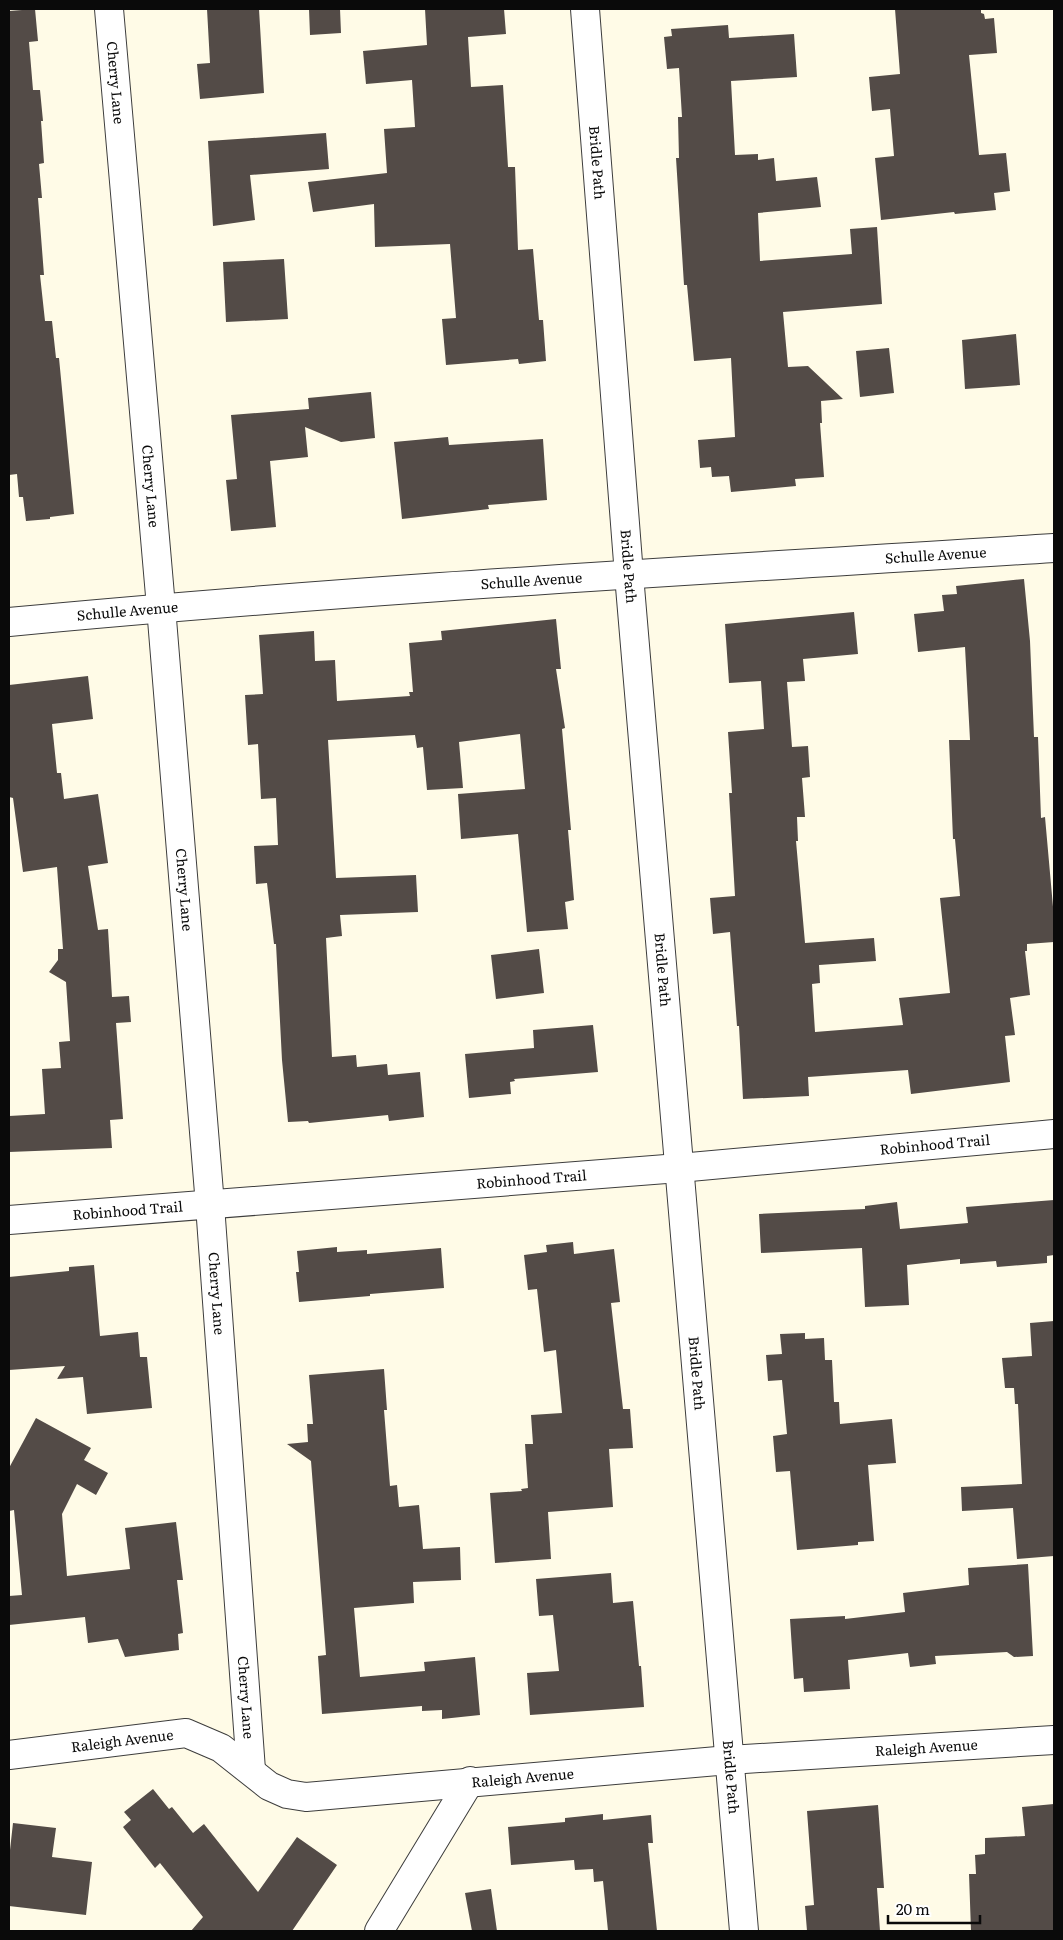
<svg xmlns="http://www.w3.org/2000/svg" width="1063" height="1940" font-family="Literata,serif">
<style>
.building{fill:#534b47}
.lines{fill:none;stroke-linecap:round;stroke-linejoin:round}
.minor-casing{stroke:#3d3d3d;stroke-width:30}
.minor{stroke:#fff;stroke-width:28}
.labels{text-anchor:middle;stroke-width:5;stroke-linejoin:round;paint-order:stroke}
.street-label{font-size:14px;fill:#0a0a0a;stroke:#fff}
</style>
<rect width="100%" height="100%" fill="#fffbe7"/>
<path class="building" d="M 35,9 L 38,41 L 29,42 L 33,90 L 40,90 L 43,121 L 41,121 L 44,163 L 39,164 L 42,198 L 38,198 L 44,275 L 40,275 L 45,321 L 52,321 L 56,358 L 59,358 L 74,514 L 50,517 L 50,519 L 26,521 L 23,497 L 19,497 L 17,474 L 9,475 L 9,11 Z
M 207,9 L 259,9 L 264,93 L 200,99 L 197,64 L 210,63 Z
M 309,9 L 340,9 L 341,33 L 310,35 Z
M 425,9 L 504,9 L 506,34 L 468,37 L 471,87 L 503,85 L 508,167 L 515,167 L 518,250 L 533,249 L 539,320 L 543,320 L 546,361 L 519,364 L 518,359 L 446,365 L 442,319 L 456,318 L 450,244 L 375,247 L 374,204 L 313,212 L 308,182 L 387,173 L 384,129 L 415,127 L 412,80 L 366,84 L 363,51 L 427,45 Z
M 895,9 L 981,9 L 981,13 L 984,14 L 985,19 L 994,18 L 997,53 L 969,55 L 979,155 L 1006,153 L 1010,191 L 994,193 L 996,210 L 955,214 L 954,212 L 881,220 L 875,158 L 894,156 L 890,109 L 872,111 L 869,77 L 900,74 Z
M 728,25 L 729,38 L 794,34 L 797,77 L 731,81 L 735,155 L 758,154 L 758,160 L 774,158 L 776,181 L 817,177 L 821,207 L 758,213 L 760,261 L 852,254 L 850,229 L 877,227 L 882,304 L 783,312 L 788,367 L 808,366 L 843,399 L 821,401 L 822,423 L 820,423 L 824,477 L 795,479 L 796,486 L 731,492 L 729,476 L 712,477 L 711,467 L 700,468 L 698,440 L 735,437 L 731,358 L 694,361 L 687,285 L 684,285 L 676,158 L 679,158 L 678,117 L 682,117 L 679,68 L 667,69 L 664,37 L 672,36 L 671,29 Z
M 326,133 L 329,169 L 250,175 L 255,220 L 213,226 L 208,141 Z
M 284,259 L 288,319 L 226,322 L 223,262 Z
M 1016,334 L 1020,385 L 965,389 L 962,340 Z
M 889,348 L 894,393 L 860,397 L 856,351 Z
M 371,392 L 375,438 L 341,442 L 305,427 L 308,457 L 270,461 L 276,527 L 231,531 L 226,480 L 237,479 L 231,415 L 309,409 L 308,398 Z
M 448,437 L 449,445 L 543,439 L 547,500 L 488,505 L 489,509 L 402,519 L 394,442 Z
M 1024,579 L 1030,641 L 1034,737 L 1038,737 L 1041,818 L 1045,817 L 1054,918 L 1054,942 L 1027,944 L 1027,951 L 1025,951 L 1030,995 L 1010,998 L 1015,1035 L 1005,1036 L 1010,1082 L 911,1094 L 908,1070 L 808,1077 L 809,1096 L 743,1099 L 739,1026 L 737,1026 L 730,932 L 713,934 L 710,898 L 735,896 L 729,793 L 732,793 L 728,732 L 764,729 L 761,681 L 729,683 L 725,624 L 854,612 L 858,654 L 803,659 L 805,681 L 787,682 L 792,747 L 808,746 L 810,777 L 802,778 L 805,817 L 797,817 L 798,841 L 796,841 L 805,943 L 874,938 L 876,961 L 819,965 L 820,983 L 812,984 L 815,1032 L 903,1025 L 899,998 L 950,993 L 940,898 L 960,896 L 955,839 L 953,839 L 949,740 L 970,740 L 965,647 L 918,652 L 914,614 L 944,611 L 942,595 L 957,594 L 956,586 Z
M 556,619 L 561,669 L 556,669 L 565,728 L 562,729 L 571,830 L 568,830 L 574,900 L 565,902 L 568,929 L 527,932 L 518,834 L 461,839 L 458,794 L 525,789 L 520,734 L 459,742 L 463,788 L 427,790 L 423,747 L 417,748 L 415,735 L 328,740 L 336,878 L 416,875 L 418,912 L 340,915 L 342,936 L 326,938 L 332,1057 L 356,1055 L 357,1067 L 387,1064 L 388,1075 L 420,1072 L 424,1117 L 389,1121 L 388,1115 L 309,1123 L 308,1121 L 288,1122 L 282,1060 L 276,944 L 274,944 L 267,883 L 256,884 L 254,846 L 278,845 L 276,798 L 261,799 L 258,744 L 248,745 L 245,695 L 263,694 L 259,635 L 314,631 L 315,661 L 335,660 L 337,701 L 410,696 L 409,692 L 413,692 L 409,643 L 442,640 L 441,631 Z
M 88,676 L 93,719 L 52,724 L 57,773 L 61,773 L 64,799 L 98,794 L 108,863 L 88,866 L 98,930 L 108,929 L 112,997 L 129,996 L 131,1022 L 116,1023 L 123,1119 L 110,1120 L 112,1148 L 9,1152 L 9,1116 L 45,1114 L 42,1069 L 61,1068 L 59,1042 L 70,1041 L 66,982 L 49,972 L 58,960 L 58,949 L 63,949 L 57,867 L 23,872 L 13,798 L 9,797 L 9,685 Z
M 539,949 L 544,993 L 496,999 L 491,955 Z
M 593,1025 L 598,1072 L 514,1079 L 515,1081 L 510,1082 L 511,1094 L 469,1098 L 465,1054 L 534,1048 L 533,1030 Z
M 1054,1200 L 1054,1255 L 1047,1256 L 1047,1263 L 997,1267 L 996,1261 L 960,1264 L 960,1259 L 907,1265 L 909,1305 L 865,1307 L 862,1248 L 761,1253 L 759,1214 L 865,1209 L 865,1206 L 897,1202 L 900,1229 L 968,1223 L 966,1207 Z
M 573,1242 L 574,1254 L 614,1249 L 620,1302 L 611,1303 L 623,1409 L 630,1409 L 633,1448 L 609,1449 L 613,1507 L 548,1512 L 551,1559 L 495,1563 L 490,1493 L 522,1491 L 521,1489 L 528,1488 L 525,1444 L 533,1444 L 531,1415 L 562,1413 L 556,1350 L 544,1352 L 537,1289 L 528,1290 L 524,1255 L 547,1252 L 546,1245 Z
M 337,1247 L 337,1252 L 367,1250 L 367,1254 L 441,1248 L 444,1288 L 370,1294 L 370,1296 L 299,1302 L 296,1272 L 299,1272 L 297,1251 Z
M 94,1265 L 100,1336 L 138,1332 L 140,1357 L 147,1357 L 152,1408 L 87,1414 L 83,1377 L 57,1379 L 65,1366 L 9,1370 L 9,1277 L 69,1271 L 69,1267 Z
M 1054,1321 L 1054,1556 L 1017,1559 L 1013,1508 L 962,1511 L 961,1487 L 1022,1484 L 1018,1404 L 1015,1404 L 1014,1388 L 1005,1388 L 1002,1358 L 1032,1356 L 1030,1323 Z
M 805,1333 L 805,1339 L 824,1338 L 825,1360 L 832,1360 L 834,1402 L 839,1402 L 840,1424 L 892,1419 L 896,1463 L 868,1465 L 874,1541 L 858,1542 L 858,1545 L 797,1550 L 790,1471 L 776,1472 L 773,1436 L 787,1434 L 782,1380 L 768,1381 L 766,1355 L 782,1354 L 780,1334 Z
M 384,1369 L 387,1410 L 384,1410 L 390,1486 L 397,1485 L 399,1507 L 419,1505 L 423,1549 L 460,1547 L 461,1580 L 413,1582 L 414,1603 L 354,1608 L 360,1677 L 425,1671 L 424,1662 L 475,1657 L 480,1715 L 442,1719 L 442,1710 L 422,1711 L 422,1706 L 322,1714 L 318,1656 L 326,1655 L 311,1461 L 287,1444 L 308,1442 L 307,1424 L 313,1424 L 309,1375 Z
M 36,1418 L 91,1448 L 84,1460 L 108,1473 L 96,1495 L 77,1484 L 62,1514 L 67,1576 L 130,1569 L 125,1528 L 176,1522 L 183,1580 L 177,1580 L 183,1633 L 178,1634 L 179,1650 L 125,1657 L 118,1639 L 88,1643 L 85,1617 L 9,1625 L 9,1596 L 22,1595 L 14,1510 L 9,1511 L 9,1468 Z
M 1028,1564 L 1033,1656 L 1014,1657 L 1007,1652 L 935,1656 L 936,1664 L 910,1667 L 908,1653 L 848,1660 L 850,1689 L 804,1692 L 803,1678 L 794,1679 L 790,1619 L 845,1616 L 845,1619 L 905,1612 L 903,1593 L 969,1585 L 968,1568 Z
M 611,1573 L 613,1603 L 633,1601 L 639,1666 L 641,1666 L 644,1707 L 530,1715 L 527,1673 L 559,1671 L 553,1615 L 539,1616 L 536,1579 Z
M 153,1789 L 169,1809 L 172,1807 L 193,1833 L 204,1824 L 258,1892 L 297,1837 L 337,1865 L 292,1931 L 191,1931 L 203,1917 L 160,1863 L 155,1868 L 123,1827 L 131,1820 L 124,1812 Z
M 1054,1804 L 1054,1931 L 971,1931 L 969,1874 L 976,1874 L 975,1855 L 985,1854 L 985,1838 L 1025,1836 L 1022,1807 Z
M 878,1805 L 884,1888 L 877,1888 L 880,1931 L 807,1931 L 805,1906 L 814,1905 L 807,1811 Z
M 603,1814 L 603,1820 L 651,1815 L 653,1843 L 648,1843 L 657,1931 L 608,1931 L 603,1881 L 594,1882 L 593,1869 L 575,1870 L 574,1860 L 511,1865 L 508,1827 L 565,1822 L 565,1818 Z
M 13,1823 L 56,1828 L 52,1857 L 92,1862 L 86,1915 L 9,1906 L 9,1859 Z
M 491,1889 L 497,1931 L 472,1931 L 465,1893 Z"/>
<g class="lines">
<defs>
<g id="minor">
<path id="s1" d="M 109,9 L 161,607 L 210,1205 L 251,1770"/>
<path id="s2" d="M 585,9 L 629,575 L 744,1931"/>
<path id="s3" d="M 9,622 C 356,589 706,570 1054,548"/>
<path id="s4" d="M 9,1220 L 679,1168 L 1054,1134"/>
<path id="s5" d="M 9,1755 L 186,1733 L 221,1748 L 269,1786 L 287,1794 L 306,1797 L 729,1760 L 1054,1740"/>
<path d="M 379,1931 L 470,1781"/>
</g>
</defs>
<use href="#minor" class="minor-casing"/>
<use href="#minor" class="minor"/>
</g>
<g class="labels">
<g class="street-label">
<text dy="5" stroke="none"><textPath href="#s1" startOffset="74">Cherry Lane</textPath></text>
<text dy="5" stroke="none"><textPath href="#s2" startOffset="154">Bridle Path</textPath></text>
<text dy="5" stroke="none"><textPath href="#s1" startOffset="479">Cherry Lane</textPath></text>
<text dy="5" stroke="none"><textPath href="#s3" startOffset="929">Schulle Avenue</textPath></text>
<text dy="5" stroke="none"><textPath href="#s2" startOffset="559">Bridle Path</textPath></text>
<text dy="5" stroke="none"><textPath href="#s3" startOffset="524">Schulle Avenue</textPath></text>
<text dy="5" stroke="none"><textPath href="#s3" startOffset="119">Schulle Avenue</textPath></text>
<text dy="5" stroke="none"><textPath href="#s1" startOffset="884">Cherry Lane</textPath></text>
<text dy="5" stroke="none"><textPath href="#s2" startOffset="964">Bridle Path</textPath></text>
<text dy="5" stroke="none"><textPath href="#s4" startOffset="929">Robinhood Trail</textPath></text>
<text dy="5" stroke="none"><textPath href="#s4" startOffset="524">Robinhood Trail</textPath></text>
<text dy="5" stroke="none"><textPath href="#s4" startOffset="119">Robinhood Trail</textPath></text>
<text dy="5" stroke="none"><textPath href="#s1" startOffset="1289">Cherry Lane</textPath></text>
<text dy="5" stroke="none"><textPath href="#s2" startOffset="1369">Bridle Path</textPath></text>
<text dy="5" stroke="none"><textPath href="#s1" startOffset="1694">Cherry Lane</textPath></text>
<text dy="5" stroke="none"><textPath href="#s5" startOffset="114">Raleigh Avenue</textPath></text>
<text dy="5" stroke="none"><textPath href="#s5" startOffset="939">Raleigh Avenue</textPath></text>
<text dy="5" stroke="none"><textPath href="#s5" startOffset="534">Raleigh Avenue</textPath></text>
<text dy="5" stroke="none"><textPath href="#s2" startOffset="1774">Bridle Path</textPath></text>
</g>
</g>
<rect width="1063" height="1940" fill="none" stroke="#0a0a0a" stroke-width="20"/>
<path d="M888 1915v8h92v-8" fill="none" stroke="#0a0a0a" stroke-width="2.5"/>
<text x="896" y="1915" font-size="15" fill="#0a0a0a" stroke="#ffffff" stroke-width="4" paint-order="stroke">20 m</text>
</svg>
